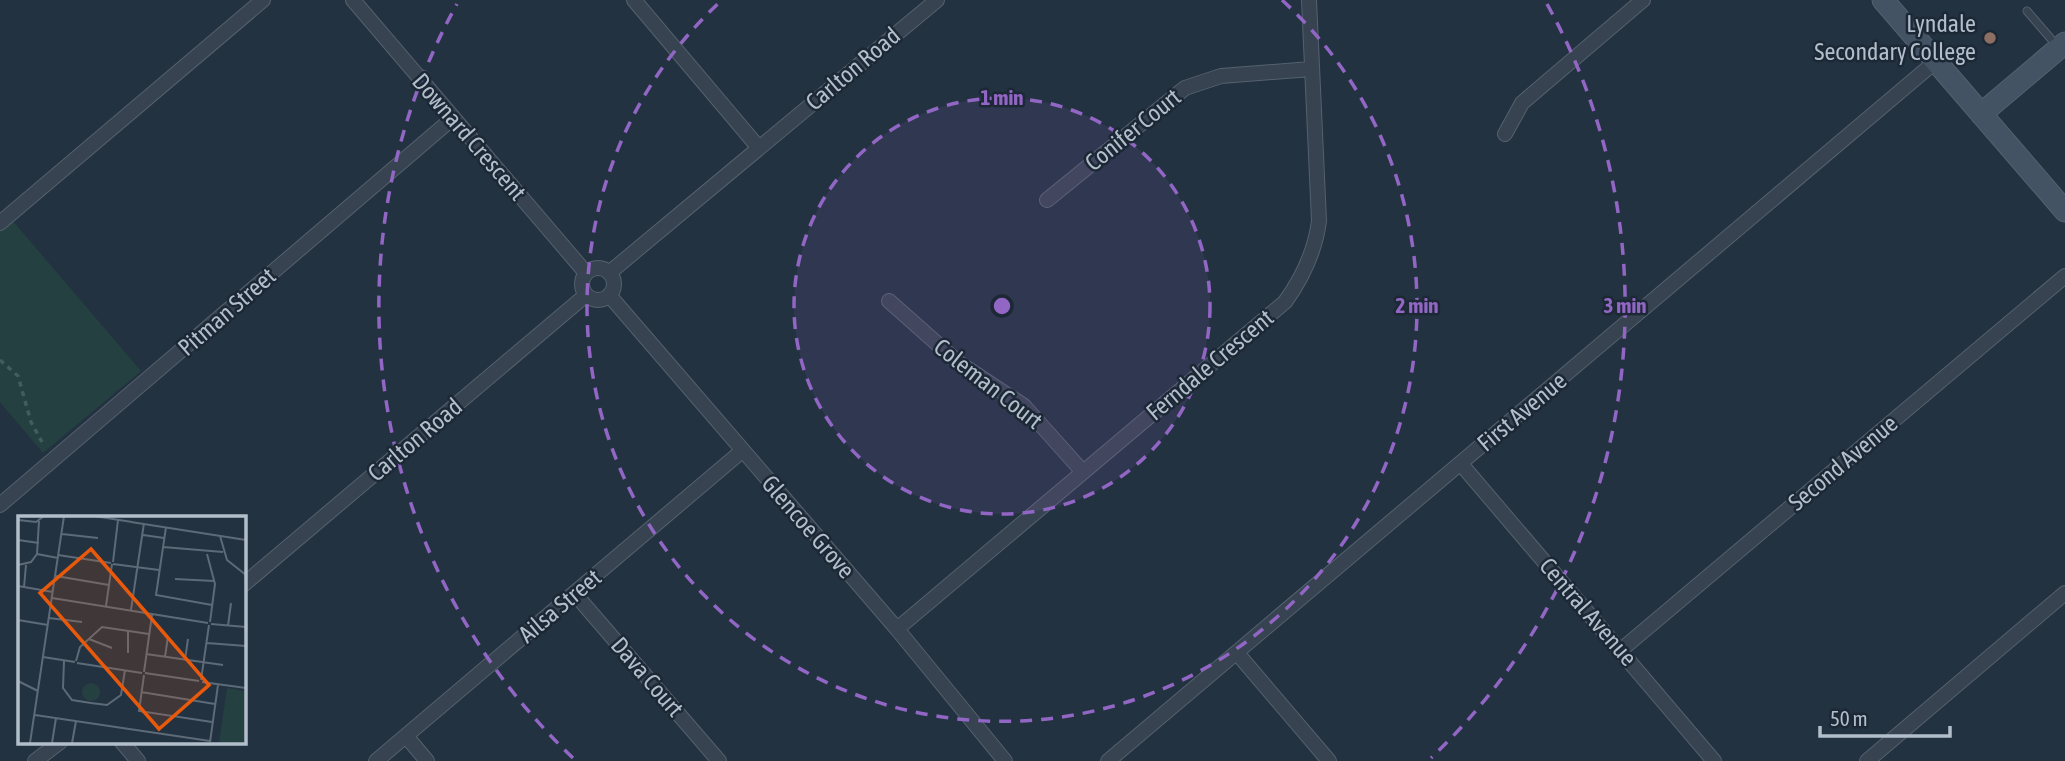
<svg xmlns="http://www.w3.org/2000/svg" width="2065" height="761" font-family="'Asap Condensed',sans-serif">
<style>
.green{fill:#254041}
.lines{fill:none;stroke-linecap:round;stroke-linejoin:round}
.lane-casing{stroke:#55616e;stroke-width:9}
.street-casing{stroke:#55616e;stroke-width:16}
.secondary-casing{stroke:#55616e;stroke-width:23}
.path{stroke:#435d5e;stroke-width:3.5;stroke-dasharray:5 5;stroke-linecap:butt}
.lane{stroke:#374350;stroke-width:7}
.street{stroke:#374350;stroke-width:14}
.secondary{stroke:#445363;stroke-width:21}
.ring{fill:none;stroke:#9166c4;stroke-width:3.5;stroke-dasharray:12 9}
.education-dot{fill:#8d6e63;stroke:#1c2835;stroke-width:2.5}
.labels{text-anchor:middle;stroke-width:5;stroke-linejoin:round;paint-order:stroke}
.poi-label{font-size:24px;fill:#b3becb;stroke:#1c2835;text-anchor:end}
.street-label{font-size:24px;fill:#b3becb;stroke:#1c2835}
.inset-road{fill:none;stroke:#5d6a78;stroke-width:2}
.view{fill:#e8590c;fill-opacity:0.15;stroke:#e8590c;stroke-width:3.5}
.inset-edge{fill:none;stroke:#b3becb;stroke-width:3.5}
.centre{fill:#9166c4;stroke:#1c2835;stroke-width:3.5}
.ring-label{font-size:21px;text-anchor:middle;font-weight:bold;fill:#9166c4;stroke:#1c2835;stroke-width:5;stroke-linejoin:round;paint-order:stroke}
</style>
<rect width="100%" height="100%" fill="#233240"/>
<path class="green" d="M 12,220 L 141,371 L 43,453 L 0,402 L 0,230 Z"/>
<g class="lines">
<defs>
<path id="lane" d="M 2027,11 L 2058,47"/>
<path id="street" d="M 353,0 L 586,273
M 634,0 L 759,148
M 1505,134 L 1522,103 L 1643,0
M 1047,200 L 1185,88 L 1221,76 L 1311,69
M 0,223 L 263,0
M582 284a16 16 0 1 1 32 0a16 16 0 1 1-32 0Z
M 609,273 L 937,0
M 609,295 L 897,629 L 1005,761
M 889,301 L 959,363 L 1024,406 L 1083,472
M 1461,464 L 1714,761
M 0,505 L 453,118
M 243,585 L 586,295
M 575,594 L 719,761
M 897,629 L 1285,302 C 1303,277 1315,252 1319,221 L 1309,0
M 1621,650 L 2065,276
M 1237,653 L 1329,761
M 406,736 L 427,761
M 122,742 L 138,761
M 35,761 L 60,742
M 376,761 L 742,451
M 1108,761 L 1935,62
M 1867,761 L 2065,593"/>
<path id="secondary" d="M 1883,0 L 2065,211
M 1981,114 L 2065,43"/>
</defs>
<use href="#lane" class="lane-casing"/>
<use href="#street" class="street-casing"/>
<use href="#secondary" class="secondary-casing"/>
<path class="path" d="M 0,360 L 18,376 L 31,422 L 42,442"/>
<use href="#lane" class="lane"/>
<use href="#street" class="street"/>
<use href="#secondary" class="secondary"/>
</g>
<circle cx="1002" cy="306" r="208" fill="#9166c4" fill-opacity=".12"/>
<g class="ring">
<circle cx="1002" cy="306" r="208"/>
<path d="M1282 0A415 415 0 1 1 722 0"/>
<path d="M573 758A623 623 0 0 1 457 4M1547 4A623 623 0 0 1 1431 758"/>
</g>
<circle class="education-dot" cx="1990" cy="38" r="7"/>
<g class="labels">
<g class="poi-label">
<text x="1976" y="32">Lyndale<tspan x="1976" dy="28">Secondary College</tspan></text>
</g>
<g class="street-label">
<text transform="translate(853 69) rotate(-40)" y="8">Carlton Road</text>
<text transform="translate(1133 130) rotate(-39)" y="8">Conifer Court</text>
<text transform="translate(469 137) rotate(49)" y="8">Downard Crescent</text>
<text transform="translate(227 312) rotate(-41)" y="8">Pitman Street</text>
<text transform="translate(1210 365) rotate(-40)" y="8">Ferndale Crescent</text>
<text transform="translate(988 384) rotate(38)" y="8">Coleman Court</text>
<text transform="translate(1522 412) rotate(-40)" y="8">First Avenue</text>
<text transform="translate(415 440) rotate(-40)" y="8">Carlton Road</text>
<text transform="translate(1843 463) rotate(-40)" y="8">Second Avenue</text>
<text transform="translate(808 527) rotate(49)" y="8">Glencoe Grove</text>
<text transform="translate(560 606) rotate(-40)" y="8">Ailsa Street</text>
<text transform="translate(1588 612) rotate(49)" y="8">Central Avenue</text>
<text transform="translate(647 677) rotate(49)" y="8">Dava Court</text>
</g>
</g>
<g transform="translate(18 516)">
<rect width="228" height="228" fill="#233240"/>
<path d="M64 176a9 9 0 1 1 18 0a9 9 0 1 1-18 0ZM 209,172 L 227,175 L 227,227 L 201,227 Z" fill="#254041"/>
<path class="inset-road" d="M 76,0 L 114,6M 0,4 L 18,6 L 26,0M 113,6 L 228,24M 148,11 L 138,79 L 194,89M 44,18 L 80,22M 125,19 L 146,22M 202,20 L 209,44 L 228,59M 0,24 L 21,27M 145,31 L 205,36M 19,38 L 40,42M 189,38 L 197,68 L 192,106M 40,39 L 93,47M 95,46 L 100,4M 95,48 L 141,54M 0,49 L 13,46 L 19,38 L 21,5M 38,60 L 91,69M 157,63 L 196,65M 0,70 L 35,76M 6,71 L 8,49M 34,82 L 190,107M 88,90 L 94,48M 113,94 L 126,7M 31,102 L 64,106M 0,104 L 30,109M 193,108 L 228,111M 210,110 L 213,87M 71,123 L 94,132M 189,127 L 228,130M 110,137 L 110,115M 128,138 L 205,149M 25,141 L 57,146M 147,141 L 150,120M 167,144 L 170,123M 46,145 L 45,172 L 54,184 L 73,187 L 89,189 L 103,179 L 107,154M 58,145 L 62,131 L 84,111 L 131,118M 59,147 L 124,157M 126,156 L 134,99M 127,157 L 181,165M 126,159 L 121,195 L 194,206M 183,164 L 191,109M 0,165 L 20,175M 184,166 L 228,172M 123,176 L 197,188M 17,199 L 192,225M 192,226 L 200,169M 12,227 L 46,0M 34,227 L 38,202M 54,227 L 58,205"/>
<path class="view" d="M 73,33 L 191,169 L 141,213 L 22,77 Z"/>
<rect width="228" height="228" class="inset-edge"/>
</g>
<circle cx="1002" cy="306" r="10" class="centre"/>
<g class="ring-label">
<text x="1002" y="105">1 min</text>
<text x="1417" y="313">2 min</text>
<text x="1625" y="313">3 min</text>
</g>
<path d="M1820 726v10h130v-10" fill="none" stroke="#b3becb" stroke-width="3.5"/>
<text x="1830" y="726" font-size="21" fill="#b3becb" stroke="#1c2835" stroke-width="5" paint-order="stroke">50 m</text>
</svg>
